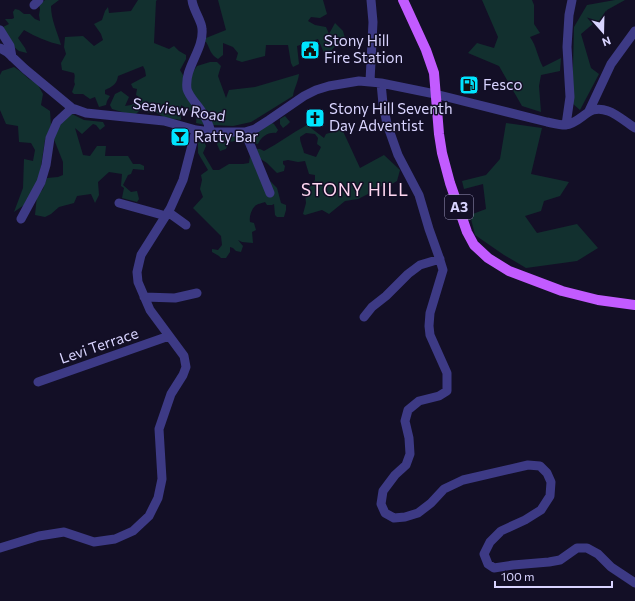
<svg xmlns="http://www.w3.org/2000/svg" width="635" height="601" font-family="Commissioner,sans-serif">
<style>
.green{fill:#12302f;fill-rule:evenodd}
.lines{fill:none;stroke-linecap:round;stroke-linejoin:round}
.minor{stroke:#3d3a85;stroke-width:9}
.primary{stroke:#c25bff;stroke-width:10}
.labels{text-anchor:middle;stroke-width:3;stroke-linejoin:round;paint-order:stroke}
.shield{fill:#130f26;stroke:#9e99be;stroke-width:1}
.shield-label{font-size:14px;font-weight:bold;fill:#d9d4ff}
.poi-label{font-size:15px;fill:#d9d4ff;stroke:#130f26;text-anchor:start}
.street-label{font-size:15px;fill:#d9d4ff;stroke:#130f26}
.quarter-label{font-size:17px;letter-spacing:1px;fill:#ffd6f0;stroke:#130f26}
</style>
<rect width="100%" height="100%" fill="#130f26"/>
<path class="green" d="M 45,0 L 59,0 L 51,6 C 51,20 57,31 61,45 C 48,42 36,37 24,30 L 18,38 L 25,48 L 27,53 L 19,51 L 0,36 L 0,25 L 3,27 L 9,24 L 5,19 L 12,19 L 14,18 L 13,12 L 15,9 L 19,10 L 24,14 L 30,14 L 35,19 L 40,21 L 39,15 L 40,9 L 39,5 Z
M 138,0 L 157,0 L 156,1 L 154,43 L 169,49 L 174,46 L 179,51 L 186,55 L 186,59 L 180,70 L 186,80 L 205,125 L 196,123 L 197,113 L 192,112 L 181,105 L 181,120 L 166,118 L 157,113 L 146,112 L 140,110 L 135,115 L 125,113 L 112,109 L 110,105 L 115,94 L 121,91 L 129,97 L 125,106 L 131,105 L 137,102 L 139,103 C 140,99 140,97 136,95 L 137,89 L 133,88 L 131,84 L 146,76 L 145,70 L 143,66 L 118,76 C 117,84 112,87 105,90 L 105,94 L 110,96 L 107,101 L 106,105 L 99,107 L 95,97 L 90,99 L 83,94 L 74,94 L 72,92 L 75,84 C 73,81 76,77 74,73 L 62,70 L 61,63 L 66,54 L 64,47 L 65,37 L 83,36 L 94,46 L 103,40 L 101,34 L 94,24 L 102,20 L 105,11 L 108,7 L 109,13 L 131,11 Z
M 218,0 L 323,0 L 327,14 L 320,18 L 311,17 L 308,21 L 315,25 L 326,27 L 329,34 L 335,23 L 343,31 L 345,38 L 340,41 L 330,52 L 324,53 L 318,39 L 297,46 L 299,64 L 293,67 L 291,63 L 288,45 L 266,45 L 265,56 L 242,62 L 236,60 L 238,53 L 233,47 L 223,43 L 223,55 L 218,59 C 209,53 211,50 206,42 L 203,42 L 206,38 L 226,30 Z
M 482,0 L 532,0 L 534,5 L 534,24 L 540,33 L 530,37 C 537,47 537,56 543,67 L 561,58 L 560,71 L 541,75 L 539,86 L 541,112 L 522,106 L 499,66 L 468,53 L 477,43 L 494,48 L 498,37 Z
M 615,0 L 625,0 L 607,10 L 599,26 L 594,23 L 581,34 L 591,68 L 599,74 L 580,110 L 573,104 L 573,67 L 574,27 L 587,5 Z
M 210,62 L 217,62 L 221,66 L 218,76 L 226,98 L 229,90 L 255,87 L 299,74 C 298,83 294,88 293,96 L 251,122 L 233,126 L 213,125 L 191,90 L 191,75 L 197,66 Z
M 14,67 L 20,71 L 29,79 L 37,83 L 43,94 L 41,105 L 50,111 L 51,125 L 45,140 L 39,179 L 24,205 L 14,212 L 23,188 L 24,159 L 33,161 L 35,150 L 31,143 L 19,142 L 18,126 L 6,124 L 0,110 L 0,75 L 2,71 Z
M 68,112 L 84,120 L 103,122 L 105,126 L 100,130 L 96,125 L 93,124 L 82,134 L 75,128 L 83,155 L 90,156 L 97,146 L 106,146 L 105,156 L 128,156 L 133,164 L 140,164 L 144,166 L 144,170 L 133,169 L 131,174 L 128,175 L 123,185 L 131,192 L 137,191 L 139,199 L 137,202 L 122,198 L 124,188 L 121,186 L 122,174 L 109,172 L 98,182 L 99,195 L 95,203 L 91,194 L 77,196 L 74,203 L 59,207 L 51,214 L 45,217 L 35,215 L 37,196 L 43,189 L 47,178 L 58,177 L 63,175 L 63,162 L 53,137 Z
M 285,116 L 290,122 L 287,125 L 283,128 L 280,124 L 280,119 Z
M 270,122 L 274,124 L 278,130 L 276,133 C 268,132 261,137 258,144 L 254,143 L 252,137 L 253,133 Z
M 506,123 L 542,128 L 531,174 L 569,182 L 560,196 L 544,201 L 541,211 L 525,216 L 537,233 L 577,224 L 598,248 L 577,261 L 526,268 L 504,255 L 475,235 L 470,215 L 486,209 L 483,184 L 464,189 L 462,181 L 486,175 L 500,159 Z
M 307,125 L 324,138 L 326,134 L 342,129 L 360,168 L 384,155 L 400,170 L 397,181 L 390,185 L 385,182 L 379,189 L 368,194 L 358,199 L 345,201 L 329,214 L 322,210 L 305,215 L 303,214 L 306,203 L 305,193 L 315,180 L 315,175 L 309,174 L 305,161 L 298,162 L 288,160 L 283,161 L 283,164 L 285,166 L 284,171 L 277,173 L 267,163 L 253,154 L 254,149 L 260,149 L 264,151 C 279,143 292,133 307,125 ZM 306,133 L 315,134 L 318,138 L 317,144 L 321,147 L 316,157 L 304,153 C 303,147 300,143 300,137 Z
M 241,135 L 243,140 L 229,142 L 226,149 L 220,151 L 217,144 L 218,138 L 225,136 Z
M 203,139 L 206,146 L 203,153 L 213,170 L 219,170 L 229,164 L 243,164 L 249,163 L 250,156 L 267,193 L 269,180 L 277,188 L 281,203 L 286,205 L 286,210 L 284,217 L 277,217 L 275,215 L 274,204 L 272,205 L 267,205 L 265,202 C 262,203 257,204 255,206 C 251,210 249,217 250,222 L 254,223 L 256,230 L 252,232 L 253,243 L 242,242 L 238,240 L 243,246 L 241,252 L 236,251 L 233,248 L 230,247 L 230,252 L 226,258 L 221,258 L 219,256 L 212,252 L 212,249 L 218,250 L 222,245 L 221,236 L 193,208 L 203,197 L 200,189 L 202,180 L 201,175 L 208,170 L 198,153 L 198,143 Z"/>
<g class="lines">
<path class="minor" d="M 192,0 C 193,10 202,21 202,29 C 204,50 184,67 187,89 C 189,97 198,105 202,112 C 206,118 209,125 211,132
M 34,5 L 39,0
M 0,30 L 10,46 L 12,57
M 0,48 L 7,52 L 25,69 L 72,108 L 86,113 L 164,121 L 196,130 L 211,132 L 245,132 L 255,129 L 269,120 L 304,96 L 316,90 L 329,86 L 359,81 L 381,83 L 435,94 L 547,122 C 552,123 560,125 565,125 C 583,123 587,103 608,111 C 617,114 627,123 635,128
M 370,81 L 373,22 L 371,0
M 381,83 L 383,104 L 387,124 L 398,155 L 419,195 L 429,229 L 439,257 L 443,270 L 430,313 L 429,326 L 430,335 L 447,373 L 447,391 L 439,396 L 419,401 L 408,410 L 405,421 L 409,438 L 410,454 L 406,465 L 395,475 L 383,491 L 381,504 L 385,513 L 394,518 L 405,517 L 418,513 L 431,503 L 444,489 L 463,480 L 528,465 L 540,466 L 547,473 L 551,482 L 550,496 L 541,510 L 525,520 L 501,531 L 490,542 L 484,554 L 488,564 L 494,568 L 513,565 L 549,562 L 560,560 L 577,548 L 587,548 L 598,554 L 611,567 L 635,583
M 589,111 L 611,64 L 635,31
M 566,125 L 570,97 L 567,47 L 569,15 L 572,0
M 245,132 L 270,193
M 119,203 L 166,216
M 168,212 L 186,225
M 21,219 L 41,182 L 46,165 L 50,138 L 57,122 L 72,108
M 144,297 L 175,298 L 197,293
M 364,317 L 372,307 L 386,296 L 408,274 L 420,265 L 440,259
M 38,382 L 169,336
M 0,548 L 39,536 L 64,532 L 94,542 L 115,539 L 133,531 L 149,516 L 158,498 L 162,479 L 159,429 L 171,394 L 183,375 L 186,367 L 184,356 L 150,310 L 138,282 L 137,272 L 141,255 L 170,209 L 183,180 L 196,130"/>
<path class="primary" d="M 403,0 L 426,50 L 434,73 L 439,134 L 442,153 L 450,183 L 467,232 L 474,245 L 488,258 L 509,271 L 562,291 L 598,300 L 635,305"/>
</g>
<defs>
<symbol id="civic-square" viewBox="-11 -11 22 22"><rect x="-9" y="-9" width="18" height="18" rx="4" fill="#00e5ff" stroke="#130f26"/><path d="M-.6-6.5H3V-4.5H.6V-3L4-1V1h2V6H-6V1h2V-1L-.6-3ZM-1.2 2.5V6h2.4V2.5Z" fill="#111"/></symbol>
<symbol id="fuel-square" viewBox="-11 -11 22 22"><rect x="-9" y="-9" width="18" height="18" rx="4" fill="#00e5ff" stroke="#130f26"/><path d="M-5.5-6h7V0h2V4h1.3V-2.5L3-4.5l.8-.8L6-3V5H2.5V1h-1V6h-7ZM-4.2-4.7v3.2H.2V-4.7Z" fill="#111"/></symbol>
<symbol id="church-square" viewBox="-11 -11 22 22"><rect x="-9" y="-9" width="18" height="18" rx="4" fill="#00e5ff" stroke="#130f26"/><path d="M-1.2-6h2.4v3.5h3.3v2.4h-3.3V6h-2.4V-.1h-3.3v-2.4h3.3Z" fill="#111"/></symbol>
<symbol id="bar-square" viewBox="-11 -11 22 22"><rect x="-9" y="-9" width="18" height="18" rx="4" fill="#00e5ff" stroke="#130f26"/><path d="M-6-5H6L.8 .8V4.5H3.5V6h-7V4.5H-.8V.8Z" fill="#111"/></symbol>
</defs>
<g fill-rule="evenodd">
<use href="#civic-square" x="299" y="39" width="22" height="22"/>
<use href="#fuel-square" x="458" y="74" width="22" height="22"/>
<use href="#church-square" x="304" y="107" width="22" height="22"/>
<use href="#bar-square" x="169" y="126" width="22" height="22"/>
</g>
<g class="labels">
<rect class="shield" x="445" y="195" width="28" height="24" rx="3"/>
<g class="shield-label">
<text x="459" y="212">A3</text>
</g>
<g class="poi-label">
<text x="324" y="46">Stony Hill<tspan x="324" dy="17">Fire Station</tspan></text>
<text x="483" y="90">Fesco</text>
<text x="329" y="114">Stony Hill Seventh<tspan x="329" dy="17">Day Adventist</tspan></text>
<text x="194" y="142">Ratty Bar</text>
</g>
<g class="street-label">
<text transform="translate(179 110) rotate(8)" y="5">Seaview Road</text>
<text transform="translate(99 346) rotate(-19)" y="5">Levi Terrace</text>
</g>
<g class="quarter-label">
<text x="355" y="196">STONY HILL</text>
</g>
</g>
<g transform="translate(603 32) rotate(160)" stroke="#130f26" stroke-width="3" paint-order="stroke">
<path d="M0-3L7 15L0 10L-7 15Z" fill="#d9d4ff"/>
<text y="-6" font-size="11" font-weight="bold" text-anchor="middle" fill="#d9d4ff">N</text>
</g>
<path d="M495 581v6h117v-6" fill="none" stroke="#d9d4ff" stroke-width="2"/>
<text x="501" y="581" font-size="12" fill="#d9d4ff" stroke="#130f26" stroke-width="3" paint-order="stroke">100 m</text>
</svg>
